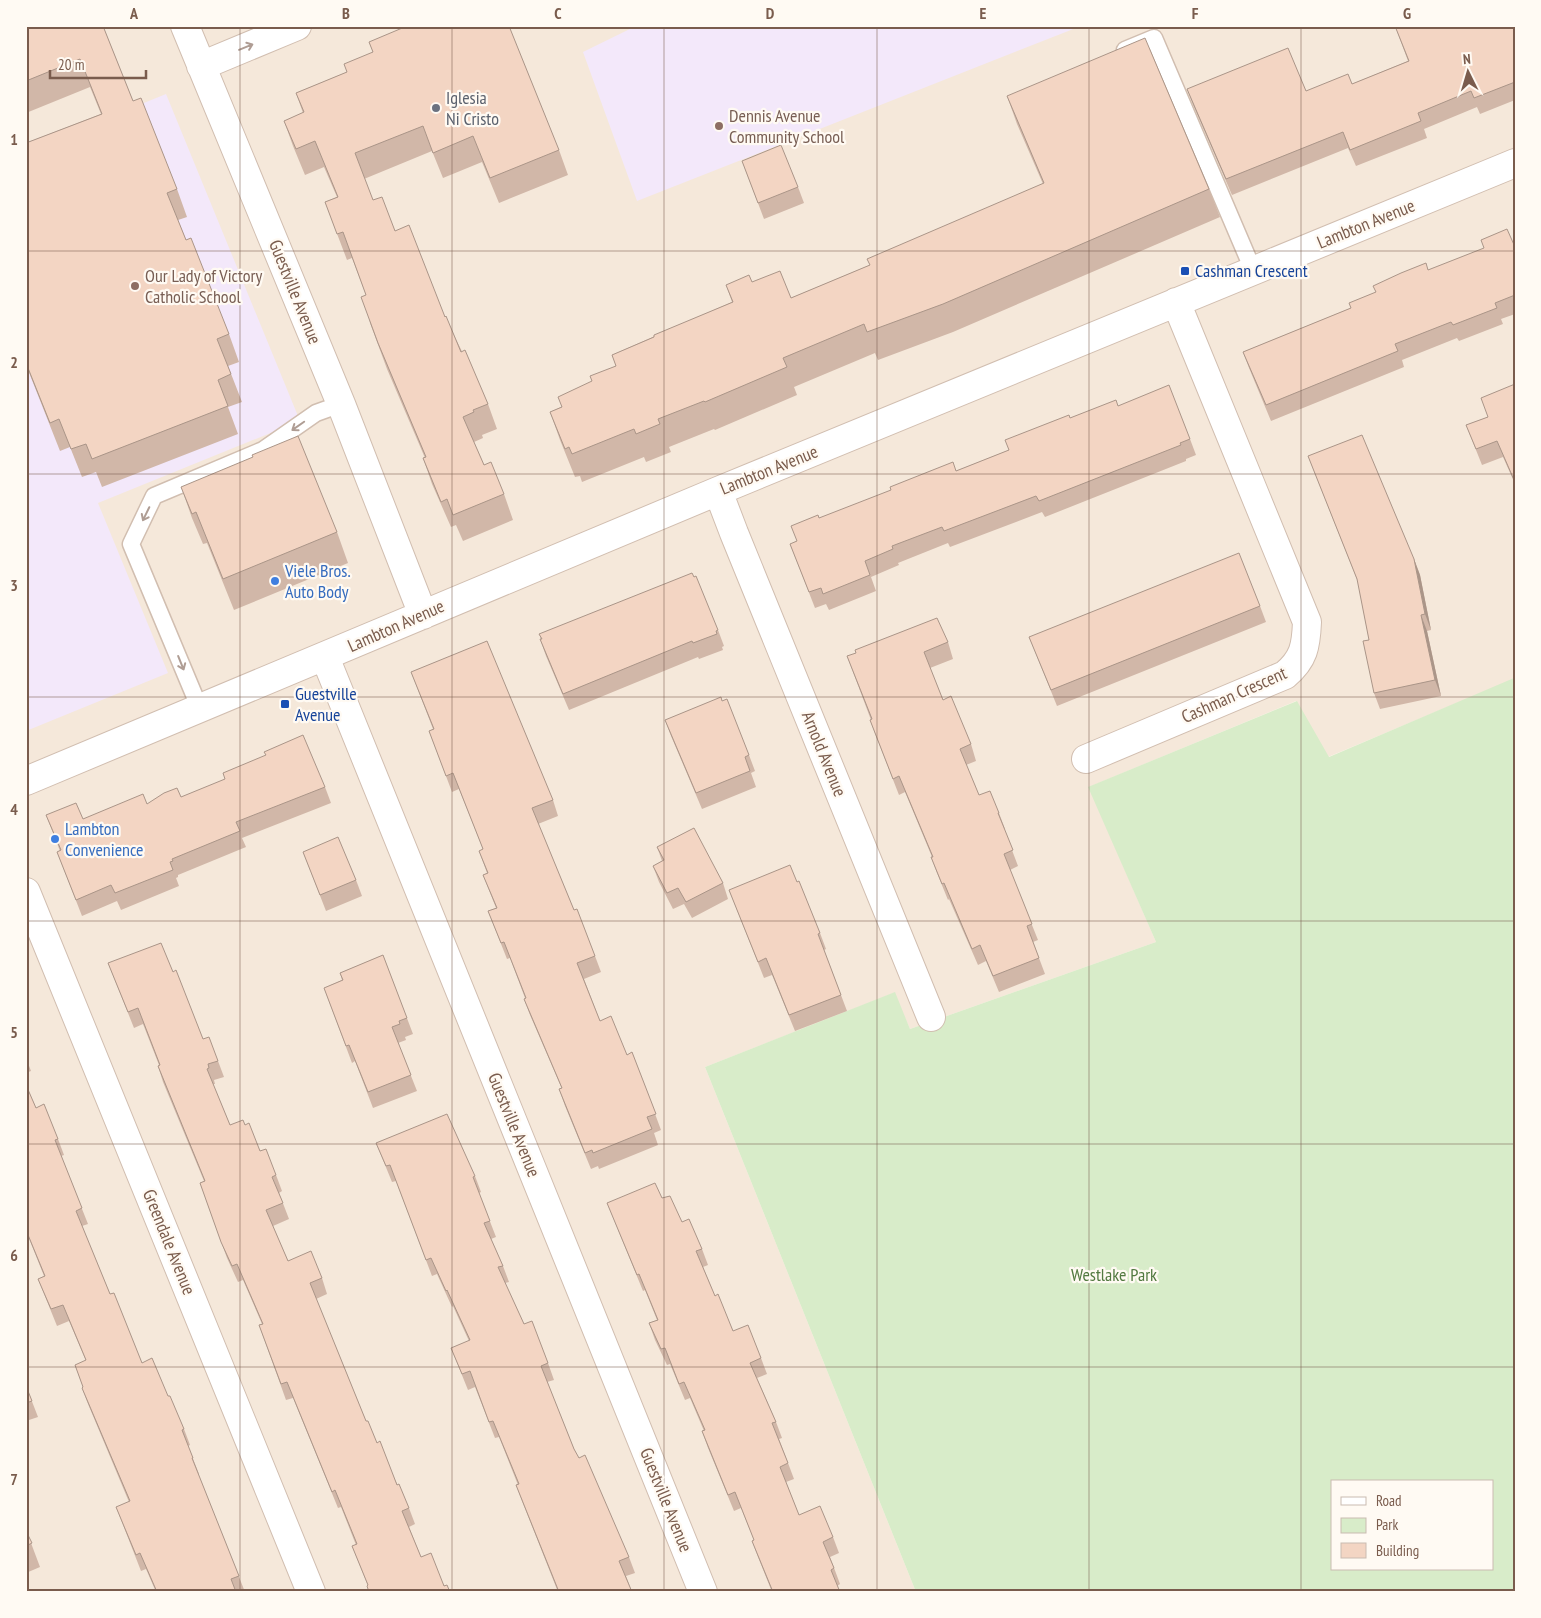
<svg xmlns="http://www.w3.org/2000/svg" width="1541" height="1618" font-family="'PT Sans Narrow',sans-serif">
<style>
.residential{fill:#f5e8da}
.education{fill:#f3e8fa}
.green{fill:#d8ecc9;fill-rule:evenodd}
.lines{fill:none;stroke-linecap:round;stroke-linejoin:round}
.service-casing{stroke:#d1beb0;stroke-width:19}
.minor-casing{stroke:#d1beb0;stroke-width:30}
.service{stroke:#fff;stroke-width:16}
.minor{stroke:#fff;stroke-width:28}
.wall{fill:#d1b7a8}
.shaded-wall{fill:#aa9588}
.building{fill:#f3d5c3;stroke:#aa9588}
.oneway{stroke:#af9d94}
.grid{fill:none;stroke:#7a5c4d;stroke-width:1;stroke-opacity:0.55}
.worship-dot{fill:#6b7280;stroke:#fffaf3;stroke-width:2}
.education-dot{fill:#8d6e63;stroke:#fffaf3;stroke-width:2}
.transit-dot{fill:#1a4fb4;stroke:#fffaf3;stroke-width:2}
.shop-dot{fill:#3f7fe0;stroke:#fffaf3;stroke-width:2}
.labels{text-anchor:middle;stroke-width:4.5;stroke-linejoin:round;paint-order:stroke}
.worship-label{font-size:18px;fill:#5b616d;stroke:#fffaf3;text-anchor:start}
.education-label{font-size:18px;fill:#785e54;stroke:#fffaf3;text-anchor:start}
.street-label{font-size:18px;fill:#7a5c4d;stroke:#fffaf3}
.transit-label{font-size:18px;fill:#164399;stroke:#fffaf3;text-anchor:start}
.shop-label{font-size:18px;fill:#366cbe;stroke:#fffaf3;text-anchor:start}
.park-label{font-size:18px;fill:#537a41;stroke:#fffaf3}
.neatline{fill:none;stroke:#7a5c4d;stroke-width:2}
.grid-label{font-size:16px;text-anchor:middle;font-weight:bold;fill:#7a5c4d}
</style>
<rect width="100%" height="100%" fill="#fdf6ec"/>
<path class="residential" d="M 26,26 L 1515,26 L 1515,791 L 1476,695 L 1328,757 L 1296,701 L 1089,787 L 1156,942 L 910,1029 L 894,993 L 705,1067 L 916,1592 L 26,1592 Z"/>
<path class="education" d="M 636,26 L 1081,26 L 637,201 L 583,52 Z
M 166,94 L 300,421 L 98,503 L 168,673 L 26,731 L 26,151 Z"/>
<path class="green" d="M 1514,678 L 1515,1592 L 916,1592 L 705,1067 L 895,992 L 910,1029 L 1156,942 L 1088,787 L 1297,701 L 1329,757 ZM 1332,1482 L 1492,1482 L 1492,1569 L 1332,1569 Z"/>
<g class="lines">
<defs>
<path id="service" d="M 1125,50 L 1154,38 L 1253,270
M 200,709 L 131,544 L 154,496 L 263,450 L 316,413 L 341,404"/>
<path id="minor" d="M 185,26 L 341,404 L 423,615
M 201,66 L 297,26
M 718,491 L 734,533 L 931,1017
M 325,657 L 703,1592
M 1086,759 L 1285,675 C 1304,659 1306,646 1307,622 L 1176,302
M 26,781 L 718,491 L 1515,163
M 26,892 L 311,1592"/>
</defs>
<use href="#service" class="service-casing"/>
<use href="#minor" class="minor-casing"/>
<use href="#service" class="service"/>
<use href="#minor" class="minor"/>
</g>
<path class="wall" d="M 26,26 L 103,26 L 133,101 L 177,189 L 187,217 L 178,220 L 186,240 L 229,334 L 239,362 L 228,366 L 242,402 L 228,407 L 238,434 L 102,487 L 96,472 L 82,477 L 70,447 L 60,451 L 26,365 L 26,143 L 101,114 L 90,87 L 26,113 Z
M 1395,26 L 1515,26 L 1515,100 L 1480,114 L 1477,107 L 1424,129 L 1427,138 L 1356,166 L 1348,148 L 1232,195 L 1193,105 L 1187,89 L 1306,91 L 1352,84 L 1408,61 Z
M 369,42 L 559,150 L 568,175 L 499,203 L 482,162 L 443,178 L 432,151 L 364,179 L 373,200 L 395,231 L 445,317 L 488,404 L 497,429 L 482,435 L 483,438 L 474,442 L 484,465 L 504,494 L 513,520 L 463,541 L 456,525 L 451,527 L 432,484 L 423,458 L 425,458 L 387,369 L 370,323 L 366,295 L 352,258 L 347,260 L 325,202 L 337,197 L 324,167 L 305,175 L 293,146 L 284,121 L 303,113 L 296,93 L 347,72 L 373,52 Z
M 1007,96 L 1209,189 L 1220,217 L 953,332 L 878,360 L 875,353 L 794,387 L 797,395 L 715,430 L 714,429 L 669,447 L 671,452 L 646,462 L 644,457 L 582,482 L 580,476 L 575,477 L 560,440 L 550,412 L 561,407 L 592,381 L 616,366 L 612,355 L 732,302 L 726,285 L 752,282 L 791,298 L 870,265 L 1043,184 L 1017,124 Z
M 742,161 L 798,187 L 804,203 L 764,219 Z
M 1515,247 L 1515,314 L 1501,319 L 1503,324 L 1459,341 L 1457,338 L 1402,360 L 1404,367 L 1271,421 L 1249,368 L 1243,352 L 1351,308 L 1428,270 Z
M 1515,384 L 1515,484 L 1503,457 L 1482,465 L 1466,425 L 1488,417 Z
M 1118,406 L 1190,439 L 1196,455 L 1186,459 L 1186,461 L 1045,517 L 1042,512 L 950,547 L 948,543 L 898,563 L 899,565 L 871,577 L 876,591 L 829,610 L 826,604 L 815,608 L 790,544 L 797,541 L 819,518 L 956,471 L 1009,450 L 1070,418 Z
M 1308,456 L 1414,559 L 1420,575 L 1431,630 L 1427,631 L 1441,696 L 1380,709 L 1374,693 L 1369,640 L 1358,582 Z
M 181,487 L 337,532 L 348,563 L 234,610 L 207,543 L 203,544 L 192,518 Z
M 1260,606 L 1266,622 L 1057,706 L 1029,637 Z
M 718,630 L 724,646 L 722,647 L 723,650 L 699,659 L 698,657 L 569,710 L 546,656 L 540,639 L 541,639 L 539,634 Z
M 948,642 L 953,659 L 930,668 L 943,700 L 971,744 L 976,761 L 966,765 L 979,795 L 999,813 L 1005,829 L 1004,829 L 1018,866 L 1010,870 L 1038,940 L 1033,942 L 1045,974 L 999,992 L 986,961 L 978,965 L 949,899 L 948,900 L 937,873 L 931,857 L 932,857 L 905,792 L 899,795 L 876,736 L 870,720 L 871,720 L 847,656 Z
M 411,672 L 553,800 L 558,816 L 538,824 L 574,910 L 595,956 L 601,972 L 584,979 L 600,1021 L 627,1055 L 632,1052 L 661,1130 L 654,1133 L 658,1145 L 599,1169 L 598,1166 L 591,1169 L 565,1106 L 559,1089 L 562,1089 L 530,1015 L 524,999 L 525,998 L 510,958 L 507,959 L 488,911 L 496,908 L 483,875 L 487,873 L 479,851 L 483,849 L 459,789 L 452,792 L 429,731 L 433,729 Z
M 722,701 L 749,755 L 755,771 L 751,773 L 756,787 L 702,809 L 671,736 L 665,720 Z
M 325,787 L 331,803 L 242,838 L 246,847 L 178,875 L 178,877 L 176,878 L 179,886 L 121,910 L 117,901 L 82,916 L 57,852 L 60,851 L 46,815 L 83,819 L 181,797 Z
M 657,847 L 723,883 L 728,899 L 692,918 L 684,904 L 673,909 L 659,882 L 653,866 L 662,861 Z
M 303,852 L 356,880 L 362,896 L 326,911 Z
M 797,882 L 820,933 L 826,949 L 824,950 L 847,1011 L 795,1031 L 772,975 L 764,978 L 729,890 Z
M 383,955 L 413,1034 L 405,1037 L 406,1040 L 398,1043 L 417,1091 L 373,1108 L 355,1061 L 352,1063 L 324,988 L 342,980 L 340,973 Z
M 108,963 L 173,972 L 203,1039 L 218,1061 L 224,1077 L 214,1080 L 215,1084 L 213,1084 L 230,1125 L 245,1125 L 260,1151 L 276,1175 L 282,1191 L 279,1193 L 289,1219 L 273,1226 L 288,1261 L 322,1278 L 327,1294 L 316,1299 L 366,1421 L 409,1508 L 415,1524 L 409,1527 L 421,1557 L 450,1592 L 368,1586 L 352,1546 L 356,1545 L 341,1507 L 338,1508 L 293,1398 L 286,1400 L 259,1325 L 262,1324 L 243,1280 L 238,1282 L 227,1258 L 200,1183 L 204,1181 L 163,1082 L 158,1066 L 159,1065 L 143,1024 L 134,1028 Z
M 26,1058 L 31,1071 L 26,1073 Z
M 26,1085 L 36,1108 L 58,1139 L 64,1155 L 61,1156 L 88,1224 L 82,1226 L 110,1294 L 142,1363 L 168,1396 L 184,1429 L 190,1445 L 188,1446 L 199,1474 L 198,1474 L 245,1592 L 156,1592 L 146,1569 L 141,1571 L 116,1507 L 129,1502 L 88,1404 L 82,1388 L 83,1387 L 75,1365 L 86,1361 L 69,1321 L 57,1326 L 38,1279 L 44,1276 L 26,1231 Z
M 376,1143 L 475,1176 L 481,1192 L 479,1193 L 496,1237 L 491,1239 L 503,1266 L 509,1282 L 505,1283 L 524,1324 L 548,1363 L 554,1380 L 547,1382 L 574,1449 L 629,1557 L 635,1573 L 626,1576 L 632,1592 L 558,1592 L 522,1501 L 516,1485 L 518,1485 L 499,1437 L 495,1438 L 475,1387 L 468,1390 L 451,1348 L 469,1341 L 453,1306 L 452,1307 L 437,1274 L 432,1276 L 396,1181 L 392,1182 Z
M 662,1198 L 682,1222 L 702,1249 L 708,1265 L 703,1267 L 715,1296 L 733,1331 L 761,1358 L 767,1374 L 757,1378 L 776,1422 L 782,1438 L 779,1439 L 794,1479 L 786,1482 L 799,1515 L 833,1537 L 839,1553 L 830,1557 L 840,1584 L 837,1586 L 840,1592 L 772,1592 L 758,1557 L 752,1541 L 754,1540 L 741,1508 L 734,1511 L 708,1448 L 702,1431 L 704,1431 L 690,1398 L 685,1400 L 670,1364 L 667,1365 L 655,1340 L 649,1323 L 657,1320 L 645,1290 L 643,1291 L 607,1203 Z
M 26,1386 L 38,1417 L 26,1421 Z
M 26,1527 L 29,1535 L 28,1535 L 40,1567 L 26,1573 Z"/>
<path class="shaded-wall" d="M 1414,559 L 1420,575 L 1431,630 L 1425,614 Z
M 1421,615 L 1427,631 L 1441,696 L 1435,680 Z"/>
<path class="building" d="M 26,26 L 103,26 L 133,101 L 141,98 L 177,189 L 167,193 L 186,240 L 191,238 L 229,334 L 217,339 L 231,374 L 218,380 L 228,406 L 92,459 L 86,444 L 71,449 L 59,419 L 50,423 L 26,363 L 26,143 L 102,114 L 80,59 L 26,81 Z
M 407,26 L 509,26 L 559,150 L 490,178 L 473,136 L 433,153 L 423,126 L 355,153 L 373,200 L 382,197 L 395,231 L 409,225 L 445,317 L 446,316 L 461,352 L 465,350 L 488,404 L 473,410 L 474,412 L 463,417 L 484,465 L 491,462 L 504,494 L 453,515 L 447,499 L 441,502 L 423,458 L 426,457 L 378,343 L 361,297 L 366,295 L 343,232 L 337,234 L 325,202 L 338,197 L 315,141 L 296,149 L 284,121 L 304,112 L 296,93 L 347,72 L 344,64 L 373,52 L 369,42 Z
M 1395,26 L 1515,26 L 1515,82 L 1474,98 L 1471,91 L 1418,113 L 1421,121 L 1350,150 L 1343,132 L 1226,179 L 1187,89 L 1288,48 L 1306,91 L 1348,74 L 1352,84 L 1409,61 Z
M 1145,38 L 1209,189 L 943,304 L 867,332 L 864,324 L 783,358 L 787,367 L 705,402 L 704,401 L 658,419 L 660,424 L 636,434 L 634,429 L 572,454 L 569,447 L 565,449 L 550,412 L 562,407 L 558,397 L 592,381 L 590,376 L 616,366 L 612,355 L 654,337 L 654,335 L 733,302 L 726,285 L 749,275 L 752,282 L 780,271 L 791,298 L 870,265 L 867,259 L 1044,183 L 1007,96 Z
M 781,145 L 798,187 L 758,203 L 742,161 Z
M 1507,229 L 1515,247 L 1515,295 L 1495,303 L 1497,308 L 1453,325 L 1451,322 L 1395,344 L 1398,351 L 1266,405 L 1243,352 L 1351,308 L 1349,303 L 1376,292 L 1373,286 L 1401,273 L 1426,263 L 1428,270 L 1484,248 L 1481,240 Z
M 1515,384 L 1515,482 L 1497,441 L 1476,449 L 1466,425 L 1488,417 L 1481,398 Z
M 1169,385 L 1190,439 L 1180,443 L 1181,445 L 1039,501 L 1036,496 L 944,531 L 942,527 L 892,546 L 893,549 L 865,561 L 870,575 L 823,594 L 821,588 L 809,592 L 790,544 L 797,541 L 791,526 L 818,515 L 819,518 L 891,490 L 890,487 L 953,462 L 956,471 L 1009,450 L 1005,440 L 1069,415 L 1070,418 L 1116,400 L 1118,406 Z
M 1362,435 L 1414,559 L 1425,614 L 1421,615 L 1435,680 L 1374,693 L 1363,641 L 1369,640 L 1357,579 L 1308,456 Z
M 298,436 L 337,532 L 223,579 L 196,512 L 192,514 L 181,487 L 253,457 L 252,455 Z
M 1239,553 L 1260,606 L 1051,690 L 1029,637 Z
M 692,573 L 694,577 L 696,576 L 718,630 L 716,631 L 717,634 L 693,643 L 692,641 L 563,694 L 540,639 L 542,639 L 539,634 Z
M 937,618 L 948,642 L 924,652 L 943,700 L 951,696 L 971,744 L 960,749 L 979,795 L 990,791 L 999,813 L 998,813 L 1013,850 L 1004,854 L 1032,924 L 1027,926 L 1039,958 L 993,976 L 980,945 L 972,949 L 944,883 L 942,884 L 931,857 L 933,857 L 899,776 L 893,779 L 870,720 L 872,719 L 847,656 L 856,653 L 855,650 Z
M 487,641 L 553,800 L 532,808 L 574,910 L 577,909 L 595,956 L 577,963 L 600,1021 L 611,1016 L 627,1055 L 632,1052 L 656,1114 L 647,1117 L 652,1129 L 593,1153 L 592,1150 L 585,1153 L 559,1089 L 562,1088 L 524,999 L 526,998 L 504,942 L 501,943 L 488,911 L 497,908 L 483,875 L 488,873 L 479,851 L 483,849 L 453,773 L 446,776 L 429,731 L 434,729 L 411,672 Z
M 721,697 L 722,701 L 727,699 L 749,755 L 745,757 L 750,771 L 696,793 L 665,720 Z
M 303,735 L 325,787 L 236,822 L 240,831 L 172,859 L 173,861 L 170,862 L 173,870 L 115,893 L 111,885 L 76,900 L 57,852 L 61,850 L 46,815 L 76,803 L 83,819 L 143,794 L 147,804 L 164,793 L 177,788 L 181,797 L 225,779 L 223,773 L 266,755 L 264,752 Z
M 694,828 L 723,883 L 686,902 L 678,888 L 667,893 L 653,866 L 664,860 L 657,847 Z
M 338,837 L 356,880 L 320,895 L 303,852 Z
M 790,865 L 797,882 L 799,881 L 820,933 L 818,934 L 841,995 L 789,1015 L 766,958 L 758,962 L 729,890 Z
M 161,943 L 173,972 L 176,970 L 203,1039 L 209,1037 L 218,1061 L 208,1064 L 209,1068 L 207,1069 L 230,1125 L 243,1120 L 245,1125 L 249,1123 L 260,1151 L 266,1149 L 276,1175 L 272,1177 L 283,1203 L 266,1210 L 288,1261 L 311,1251 L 322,1278 L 310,1283 L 366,1421 L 368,1421 L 377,1443 L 380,1441 L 397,1485 L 399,1484 L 409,1508 L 402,1511 L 421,1557 L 431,1553 L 444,1586 L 447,1585 L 450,1592 L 369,1592 L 367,1586 L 368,1585 L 352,1546 L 357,1544 L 335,1490 L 332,1492 L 287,1382 L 281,1384 L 259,1325 L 263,1324 L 237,1264 L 232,1266 L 221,1242 L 200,1183 L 205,1181 L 158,1066 L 160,1065 L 138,1008 L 128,1012 L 108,963 Z
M 383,955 L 407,1018 L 399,1021 L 400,1024 L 392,1027 L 411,1075 L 368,1092 L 349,1045 L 346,1046 L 324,988 L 343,980 L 340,973 Z
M 26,1085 L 36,1108 L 44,1104 L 58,1139 L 55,1140 L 82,1208 L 76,1211 L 110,1294 L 114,1293 L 142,1363 L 152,1358 L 168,1396 L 170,1396 L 184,1429 L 182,1430 L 193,1458 L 192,1458 L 239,1576 L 231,1579 L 236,1592 L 157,1592 L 140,1553 L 136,1555 L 116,1507 L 130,1501 L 82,1388 L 83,1387 L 75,1365 L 86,1360 L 63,1305 L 51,1309 L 38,1279 L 45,1276 L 26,1230 Z
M 447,1114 L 475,1176 L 473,1177 L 490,1221 L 484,1223 L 503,1266 L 498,1267 L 524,1324 L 532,1321 L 548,1363 L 541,1366 L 574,1449 L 579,1458 L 585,1455 L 629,1557 L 619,1561 L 632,1592 L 559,1592 L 516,1485 L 519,1484 L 493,1421 L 489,1422 L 470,1371 L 462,1374 L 451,1348 L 470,1340 L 447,1290 L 446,1291 L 431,1258 L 426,1260 L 390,1165 L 386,1166 L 376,1143 Z
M 655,1183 L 662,1198 L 670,1196 L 682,1222 L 689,1219 L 702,1249 L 696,1251 L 715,1296 L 718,1294 L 733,1331 L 748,1325 L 761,1358 L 750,1363 L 776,1422 L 772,1423 L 788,1463 L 780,1467 L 799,1515 L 820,1506 L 833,1537 L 823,1542 L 834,1568 L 831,1570 L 840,1592 L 773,1592 L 752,1541 L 754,1540 L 735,1492 L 728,1495 L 702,1431 L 705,1430 L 684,1382 L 679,1384 L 665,1348 L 661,1349 L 649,1323 L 658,1320 L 639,1274 L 637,1275 L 607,1203 Z
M 26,1386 L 32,1401 L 26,1403 Z
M 26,1531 L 32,1543 L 26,1546 Z"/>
<defs><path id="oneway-shaft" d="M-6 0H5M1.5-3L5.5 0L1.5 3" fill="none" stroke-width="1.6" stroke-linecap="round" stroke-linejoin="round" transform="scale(1.25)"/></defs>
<g class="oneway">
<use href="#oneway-shaft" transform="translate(246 47) rotate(-22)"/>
<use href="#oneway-shaft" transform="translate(298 426) rotate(145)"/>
<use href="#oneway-shaft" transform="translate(146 514) rotate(116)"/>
<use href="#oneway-shaft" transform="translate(181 663) rotate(68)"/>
</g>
<path class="grid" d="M 240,26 L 240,1592M 452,26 L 452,1592M 664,26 L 664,1592M 877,26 L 877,1592M 1089,26 L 1089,1592M 1301,26 L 1301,1592M 26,251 L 1515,251M 26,474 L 1515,474M 26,697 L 1515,697M 26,921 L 1515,921M 26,1144 L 1515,1144M 26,1367 L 1515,1367"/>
<circle class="worship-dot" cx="436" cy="108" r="5"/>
<g class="education-dot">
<circle cx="719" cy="126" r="5"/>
<circle cx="135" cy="286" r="5"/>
</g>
<g class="transit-dot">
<rect x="1180" y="266" width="10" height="10" rx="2.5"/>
<rect x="280" y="699" width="10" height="10" rx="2.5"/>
</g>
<g class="shop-dot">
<circle cx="275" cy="581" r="5"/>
<circle cx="55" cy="839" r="5"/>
</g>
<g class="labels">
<g class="worship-label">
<text x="446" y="104">Iglesia<tspan x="446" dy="21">Ni Cristo</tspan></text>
</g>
<g class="education-label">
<text x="729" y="122">Dennis Avenue<tspan x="729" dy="21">Community School</tspan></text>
<text x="145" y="282">Our Lady of Victory<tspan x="145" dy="21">Catholic School</tspan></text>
</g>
<g class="street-label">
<text transform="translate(1366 224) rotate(-22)" y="6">Lambton Avenue</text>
<text transform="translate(295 292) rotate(68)" y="6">Guestville Avenue</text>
<text transform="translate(769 470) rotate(-22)" y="6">Lambton Avenue</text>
<text transform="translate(396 626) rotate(-24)" y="6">Lambton Avenue</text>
<text transform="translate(1234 695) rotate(-24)" y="6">Cashman Crescent</text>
<text transform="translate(824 754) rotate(68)" y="6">Arnold Avenue</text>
<text transform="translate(514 1125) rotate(68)" y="6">Guestville Avenue</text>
<text transform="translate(169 1242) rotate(68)" y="6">Greendale Avenue</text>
<text transform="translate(666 1500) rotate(68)" y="6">Guestville Avenue</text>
</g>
<g class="transit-label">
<text x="1195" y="277">Cashman Crescent</text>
<text x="295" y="700">Guestville<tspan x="295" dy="21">Avenue</tspan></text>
</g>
<g class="shop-label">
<text x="285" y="577">Viele Bros.<tspan x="285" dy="21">Auto Body</tspan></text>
<text x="65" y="835">Lambton<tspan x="65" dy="21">Convenience</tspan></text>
</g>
<g class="park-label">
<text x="1114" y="1281">Westlake Park</text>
</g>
</g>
<rect width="1541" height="1618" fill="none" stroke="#fffaf3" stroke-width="55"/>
<rect x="1331" y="1480" width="162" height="90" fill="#fffaf3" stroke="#cabbb1"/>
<rect x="1341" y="1497" width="25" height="8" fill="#ffffff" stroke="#cabbb1"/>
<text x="1376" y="1506" font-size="15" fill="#7a5c4d">Road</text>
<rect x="1341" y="1518" width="25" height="15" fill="#d8ecc9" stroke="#cabbb1"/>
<text x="1376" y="1530" font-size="15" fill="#7a5c4d">Park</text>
<rect x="1341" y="1543" width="25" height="15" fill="#f3d5c3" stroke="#cabbb1"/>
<text x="1376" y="1556" font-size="15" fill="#7a5c4d">Building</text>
<g transform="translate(1468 72) rotate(355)" stroke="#fffaf3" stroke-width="4" paint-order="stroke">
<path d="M0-4L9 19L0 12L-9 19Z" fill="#7a5c4d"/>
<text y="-8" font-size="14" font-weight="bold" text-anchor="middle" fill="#7a5c4d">N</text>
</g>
<path d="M50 70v8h96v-8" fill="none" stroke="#7a5c4d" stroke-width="2.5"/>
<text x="58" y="70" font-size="15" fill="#7a5c4d" stroke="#fffaf3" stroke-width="4" paint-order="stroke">20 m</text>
<rect x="28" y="28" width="1486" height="1562" class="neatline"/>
<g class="grid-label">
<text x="134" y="19">A</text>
<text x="346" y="19">B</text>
<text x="558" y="19">C</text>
<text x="770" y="19">D</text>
<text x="983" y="19">E</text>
<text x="1195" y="19">F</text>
<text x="1407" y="19">G</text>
<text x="14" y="145">1</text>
<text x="14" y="368">2</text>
<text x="14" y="591">3</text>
<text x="14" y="815">4</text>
<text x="14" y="1038">5</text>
<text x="14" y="1261">6</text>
<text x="14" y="1485">7</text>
</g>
</svg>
